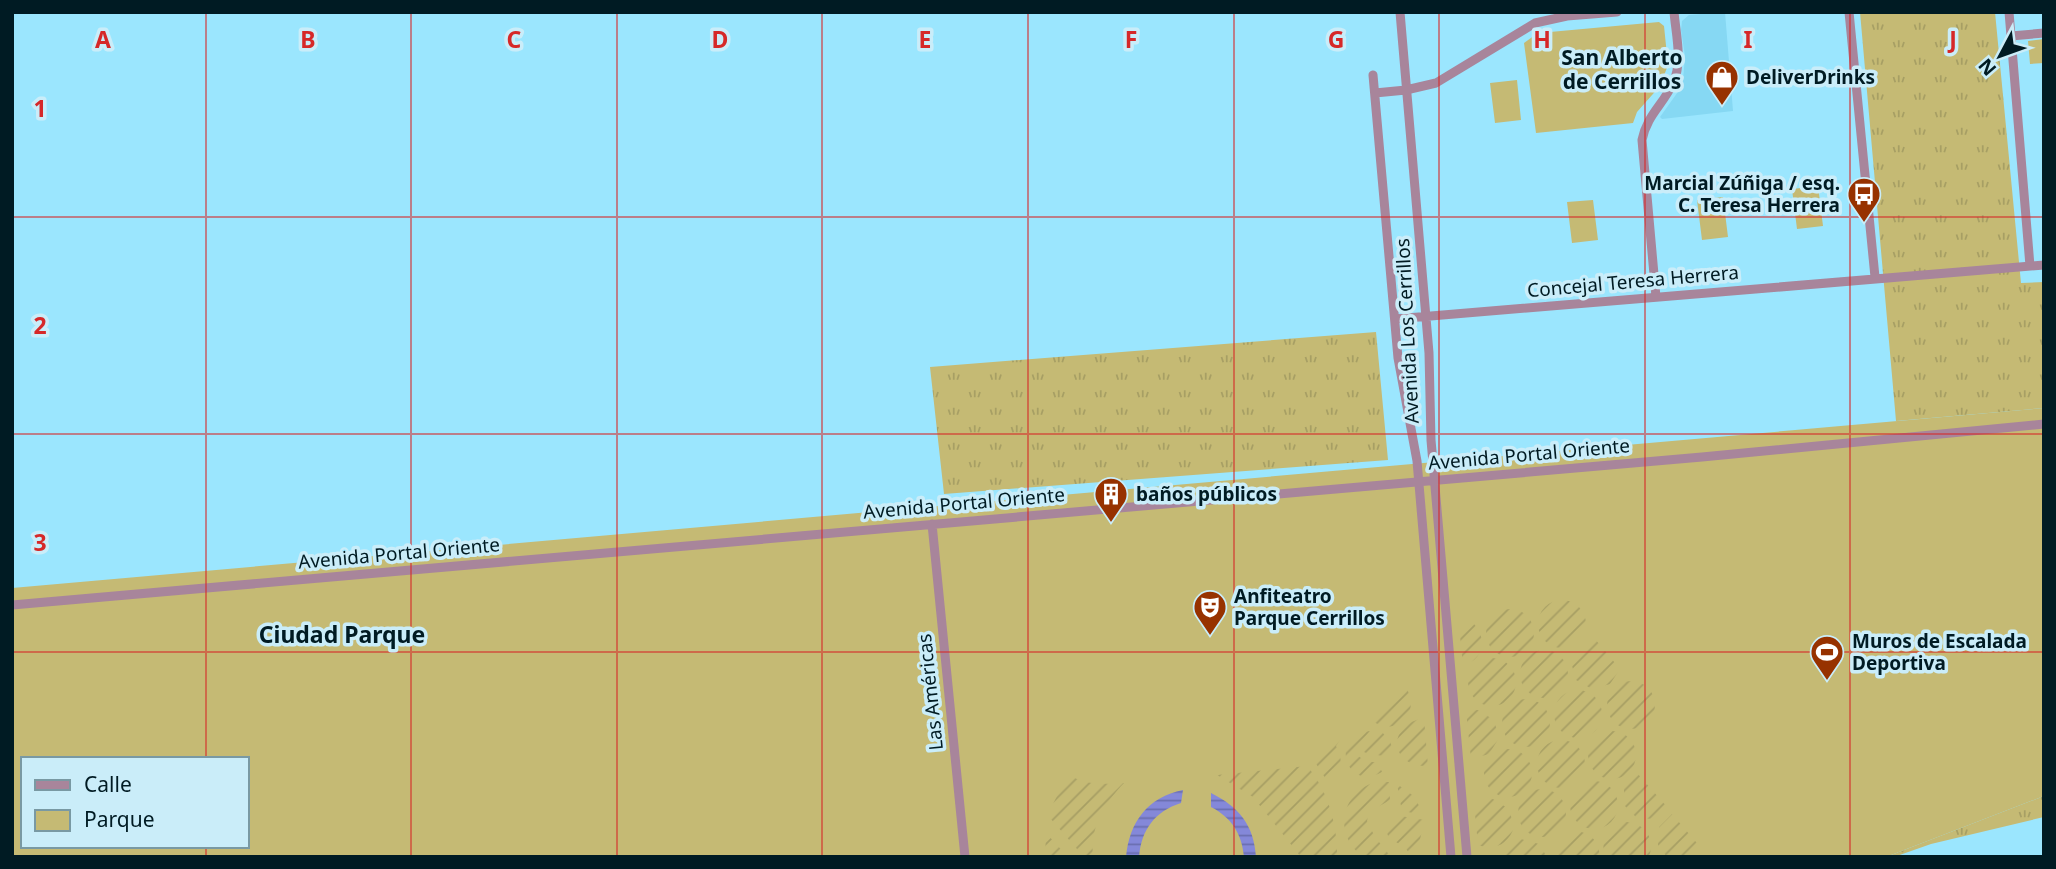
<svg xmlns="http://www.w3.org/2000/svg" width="2056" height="869" font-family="'Noto Sans',sans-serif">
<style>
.built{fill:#86d8f3}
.grass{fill:url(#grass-tufts)}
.park{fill:#c5ba74;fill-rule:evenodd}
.garden{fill:url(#garden-furrows)}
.water{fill:url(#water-rules)}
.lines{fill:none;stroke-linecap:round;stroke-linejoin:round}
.street{stroke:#a8859b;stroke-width:9}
.grid{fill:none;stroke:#d62828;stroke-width:2;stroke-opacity:0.55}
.labels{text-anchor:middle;stroke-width:7;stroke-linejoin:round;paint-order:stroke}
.poi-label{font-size:19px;font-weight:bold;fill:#001b23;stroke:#caedf9;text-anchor:start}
.street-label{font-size:19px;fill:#001b23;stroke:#caedf9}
.neighbourhood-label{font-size:21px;font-weight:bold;fill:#001b23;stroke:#caedf9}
.quarter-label{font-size:23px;font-weight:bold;fill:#001b23;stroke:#caedf9}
.grid-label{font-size:23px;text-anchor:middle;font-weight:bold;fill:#d62828;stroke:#caedf9;stroke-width:7;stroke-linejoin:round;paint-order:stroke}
</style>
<defs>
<pattern id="grass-tufts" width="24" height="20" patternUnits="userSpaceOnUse" patternTransform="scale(1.75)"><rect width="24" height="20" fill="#c5ba74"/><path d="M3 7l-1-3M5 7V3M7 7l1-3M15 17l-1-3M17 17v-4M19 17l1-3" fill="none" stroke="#a79f64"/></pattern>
<pattern id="garden-furrows" width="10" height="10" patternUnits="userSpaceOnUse" patternTransform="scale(1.75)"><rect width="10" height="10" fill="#c5ba74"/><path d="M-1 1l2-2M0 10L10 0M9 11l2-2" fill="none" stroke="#a79f64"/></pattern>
<pattern id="water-rules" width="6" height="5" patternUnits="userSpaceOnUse" patternTransform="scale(1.75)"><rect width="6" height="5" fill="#8488d9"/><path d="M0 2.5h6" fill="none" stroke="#6a6eb0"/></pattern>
</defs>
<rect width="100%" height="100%" fill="#9be6fe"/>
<path class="built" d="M 1725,12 L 1733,111 L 1662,119 L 1660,117 L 1680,89 L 1683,80 L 1685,56 L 1681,30 L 1682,21 L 1689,15 Z"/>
<path class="grass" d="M 1860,12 L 1995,12 L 2021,283 L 2044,282 L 2044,408 L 1896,421 Z
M 1376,332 L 1388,460 L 944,494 L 930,367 Z
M 2044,796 L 2044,817 L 1931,844 L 1894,857 L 1886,857 Z"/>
<path class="park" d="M 1659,22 L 1664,26 L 1668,65 L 1660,86 L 1637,112 L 1633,123 L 1536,133 L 1524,43 L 1535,35 L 1550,32 Z
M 2044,39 L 2044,63 L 2030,64 L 2028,41 Z
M 1517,80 L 1521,120 L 1495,123 L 1490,83 Z
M 1818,186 L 1823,226 L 1797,229 L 1792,189 Z
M 1723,197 L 1728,237 L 1702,240 L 1697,200 Z
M 1593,200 L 1598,240 L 1572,243 L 1567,202 Z
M 2044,408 L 2044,796 L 1886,857 L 12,857 L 12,588 ZM 23,759 L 247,759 L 247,846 L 23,846 Z"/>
<path class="garden" d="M1538 624a24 24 0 1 1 48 0a24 24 0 1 1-48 0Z
M1486 633a24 24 0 1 1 48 0a24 24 0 1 1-48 0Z
M 1474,624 C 1488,640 1483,659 1463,666 L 1460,636 Z
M 1595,639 L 1620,669 L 1610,684 L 1592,689 L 1576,680 L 1571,662 L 1579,646 Z
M1520 674a24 24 0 1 1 48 0a24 24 0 1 1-48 0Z
M1468 682a24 24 0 1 1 48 0a24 24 0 1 1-48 0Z
M1607 705a24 24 0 1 1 48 0a24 24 0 1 1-48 0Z
M 1405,686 C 1424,713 1393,741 1369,718 Z
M1554 714a24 24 0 1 1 48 0a24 24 0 1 1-48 0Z
M1502 723a24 24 0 1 1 48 0a24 24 0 1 1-48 0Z
M 1478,710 L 1494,720 L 1499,738 L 1489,754 L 1471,759 L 1466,711 Z
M 1424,718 L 1428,766 C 1389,767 1386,725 1424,718 Z
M1588 755a24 24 0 1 1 48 0a24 24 0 1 1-48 0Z
M 1370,731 L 1356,748 L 1356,754 L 1366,762 L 1378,762 L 1382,772 C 1346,793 1328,735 1370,731 Z
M 1381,731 L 1390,741 L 1394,754 L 1392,757 L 1369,754 L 1364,752 L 1366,744 Z
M 1342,737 L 1336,746 C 1344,760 1342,774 1329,784 L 1313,759 Z
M1537 764a24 24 0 1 1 48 0a24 24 0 1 1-48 0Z
M1484 773a24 24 0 1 1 48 0a24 24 0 1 1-48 0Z
M 1307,766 C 1328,790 1338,826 1337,857 L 1301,857 L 1253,797 L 1217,775 Z
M 1637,773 L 1668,808 L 1655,819 L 1637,818 L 1624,805 L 1624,786 Z
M 1068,774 C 1086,786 1102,784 1124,783 C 1104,804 1090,827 1093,857 L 1084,857 L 1050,818 L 1052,806 Z
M1570 805a24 24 0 1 1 48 0a24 24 0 1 1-48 0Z
M 1375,782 L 1389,782 L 1390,800 L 1369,812 L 1367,821 L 1375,837 L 1391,857 L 1363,857 C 1333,835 1340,794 1375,782 Z
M 1397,784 L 1415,797 L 1423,815 L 1408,812 L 1401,806 Z
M1518 813a24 24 0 1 1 48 0a24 24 0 1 1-48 0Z
M 1493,799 L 1509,809 L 1514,827 C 1509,844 1495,851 1478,845 L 1474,804 L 1480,800 Z
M 1672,814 L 1702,849 L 1695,857 L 1667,857 L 1658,845 L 1659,827 Z
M 1394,815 L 1425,820 L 1419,843 L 1409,853 L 1404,846 C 1391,839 1385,840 1387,822 Z
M 1624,822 C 1644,822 1656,837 1649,857 L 1605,857 C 1600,840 1607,827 1624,822 Z
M 1573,831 C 1589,831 1599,840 1600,857 L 1553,857 L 1567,833 Z
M 1046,833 L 1068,857 L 1045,857 Z
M 1521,839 L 1539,844 L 1547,857 L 1500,857 L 1509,844 Z"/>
<path class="water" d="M 1183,790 L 1181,803 C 1155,811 1141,830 1139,857 L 1126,857 C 1129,822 1148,797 1183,790 Z
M 1211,793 C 1239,807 1254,825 1256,857 L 1244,857 C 1242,834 1232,818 1211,807 Z"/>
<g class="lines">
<path class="street" d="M 1400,12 L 1429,353 L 1431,440 L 1467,857
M 1849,12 L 1875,277
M 2009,12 L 2030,266
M 2011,36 L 2044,33
M 1373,75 L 1398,358 L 1417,461 L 1451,857
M 1375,93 L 1406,90 L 1436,83 L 1535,23 L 1567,16 L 1617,12
M 1656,297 L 1642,140 C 1647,115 1663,105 1673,83 C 1683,62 1676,35 1674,12
M 1395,319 L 2044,265
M 932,524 L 965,857
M 12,605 L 1702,457 L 2044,424"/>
</g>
<path class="grid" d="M 206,12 L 206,759M 411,12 L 411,857M 617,12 L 617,857M 822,12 L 822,857M 1028,12 L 1028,857M 1234,12 L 1234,857M 1439,12 L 1439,857M 1645,12 L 1645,857M 1850,12 L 1850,857M 12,217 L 2044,217M 12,434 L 2044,434M 12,652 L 2044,652M 206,846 L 206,857"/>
<defs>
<symbol id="shop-pin" viewBox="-11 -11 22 30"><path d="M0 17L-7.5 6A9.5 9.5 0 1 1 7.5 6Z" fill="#973200" stroke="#caedf9"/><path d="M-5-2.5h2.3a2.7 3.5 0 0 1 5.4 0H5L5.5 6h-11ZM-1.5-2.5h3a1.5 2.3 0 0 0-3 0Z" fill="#fff"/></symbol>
<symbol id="bus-pin" viewBox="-11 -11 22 30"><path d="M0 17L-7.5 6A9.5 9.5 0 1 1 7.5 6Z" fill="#973200" stroke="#caedf9"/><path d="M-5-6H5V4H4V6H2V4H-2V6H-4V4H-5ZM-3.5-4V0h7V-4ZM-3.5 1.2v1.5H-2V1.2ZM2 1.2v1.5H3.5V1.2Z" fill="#fff"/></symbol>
<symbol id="building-pin" viewBox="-11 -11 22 30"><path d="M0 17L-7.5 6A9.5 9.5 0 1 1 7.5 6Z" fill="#973200" stroke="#caedf9"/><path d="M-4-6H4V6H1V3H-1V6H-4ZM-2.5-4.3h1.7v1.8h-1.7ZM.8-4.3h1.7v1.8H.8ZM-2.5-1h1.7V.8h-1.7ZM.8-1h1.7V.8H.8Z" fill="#fff"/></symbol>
<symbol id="theatre-pin" viewBox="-11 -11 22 30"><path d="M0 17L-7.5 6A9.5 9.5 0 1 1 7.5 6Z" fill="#973200" stroke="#caedf9"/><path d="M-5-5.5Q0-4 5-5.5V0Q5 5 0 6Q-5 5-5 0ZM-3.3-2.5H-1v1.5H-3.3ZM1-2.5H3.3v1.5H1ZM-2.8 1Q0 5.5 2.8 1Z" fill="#fff"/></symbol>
<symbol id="stadium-pin" viewBox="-11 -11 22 30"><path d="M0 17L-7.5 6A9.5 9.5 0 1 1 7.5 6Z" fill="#973200" stroke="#caedf9"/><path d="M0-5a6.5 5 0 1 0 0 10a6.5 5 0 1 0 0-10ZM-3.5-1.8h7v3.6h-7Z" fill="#fff"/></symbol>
</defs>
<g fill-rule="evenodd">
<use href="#shop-pin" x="1703" y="58" width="38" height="52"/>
<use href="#bus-pin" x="1845" y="175" width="38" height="52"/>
<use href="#building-pin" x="1092" y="475" width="38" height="52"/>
<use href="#theatre-pin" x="1191" y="588" width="38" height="52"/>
<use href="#stadium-pin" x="1808" y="633" width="38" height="52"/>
</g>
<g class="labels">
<g class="poi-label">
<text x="1746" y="84">DeliverDrinks</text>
<text x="1840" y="190" text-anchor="end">Marcial Zúñiga / esq.<tspan x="1840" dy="22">C. Teresa Herrera</tspan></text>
<text x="1136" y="501">baños públicos</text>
<text x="1234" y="603">Anfiteatro<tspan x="1234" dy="22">Parque Cerrillos</tspan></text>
<text x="1852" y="648">Muros de Escalada<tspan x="1852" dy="22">Deportiva</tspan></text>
</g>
<g class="street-label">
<text transform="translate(1633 281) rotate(-5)" y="7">Concejal Teresa Herrera</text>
<text transform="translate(1407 331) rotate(-93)" y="7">Avenida Los Cerrillos</text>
<text transform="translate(1529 454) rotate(-5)" y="7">Avenida Portal Oriente</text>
<text transform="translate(964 503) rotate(-5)" y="7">Avenida Portal Oriente</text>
<text transform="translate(399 553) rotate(-5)" y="7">Avenida Portal Oriente</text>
<text transform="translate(930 692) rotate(-96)" y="7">Las Américas</text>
</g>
<g class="neighbourhood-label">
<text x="1622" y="65">San Alberto<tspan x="1622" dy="24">de Cerrillos</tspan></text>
</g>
<g class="quarter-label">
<text x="342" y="643">Ciudad Parque</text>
</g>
</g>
<g class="grid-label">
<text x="103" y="48">A</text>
<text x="308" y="48">B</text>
<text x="514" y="48">C</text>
<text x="720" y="48">D</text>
<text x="925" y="48">E</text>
<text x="1131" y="48">F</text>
<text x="1336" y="48">G</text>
<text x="1542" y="48">H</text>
<text x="1748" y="48">I</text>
<text x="1953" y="48">J</text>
<text x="40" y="117">1</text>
<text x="40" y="334">2</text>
<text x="40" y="551">3</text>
</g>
<rect width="2056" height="869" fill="none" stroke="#001b23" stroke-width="28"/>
<rect x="21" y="757" width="228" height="91" fill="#caedf9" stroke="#7999a3" stroke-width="2"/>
<rect x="35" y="780" width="35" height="10" fill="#a8859b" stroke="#7999a3" stroke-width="2"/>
<text x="84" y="792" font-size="21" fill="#001b23">Calle</text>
<rect x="35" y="810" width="35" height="21" fill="#c5ba74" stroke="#7999a3" stroke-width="2"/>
<text x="84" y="827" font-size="21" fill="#001b23">Parque</text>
<g transform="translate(2000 56) rotate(229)" stroke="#caedf9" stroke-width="5" paint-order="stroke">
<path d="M0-5L12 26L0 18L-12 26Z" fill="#001b23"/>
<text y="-10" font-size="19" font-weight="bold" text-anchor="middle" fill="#001b23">N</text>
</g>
</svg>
